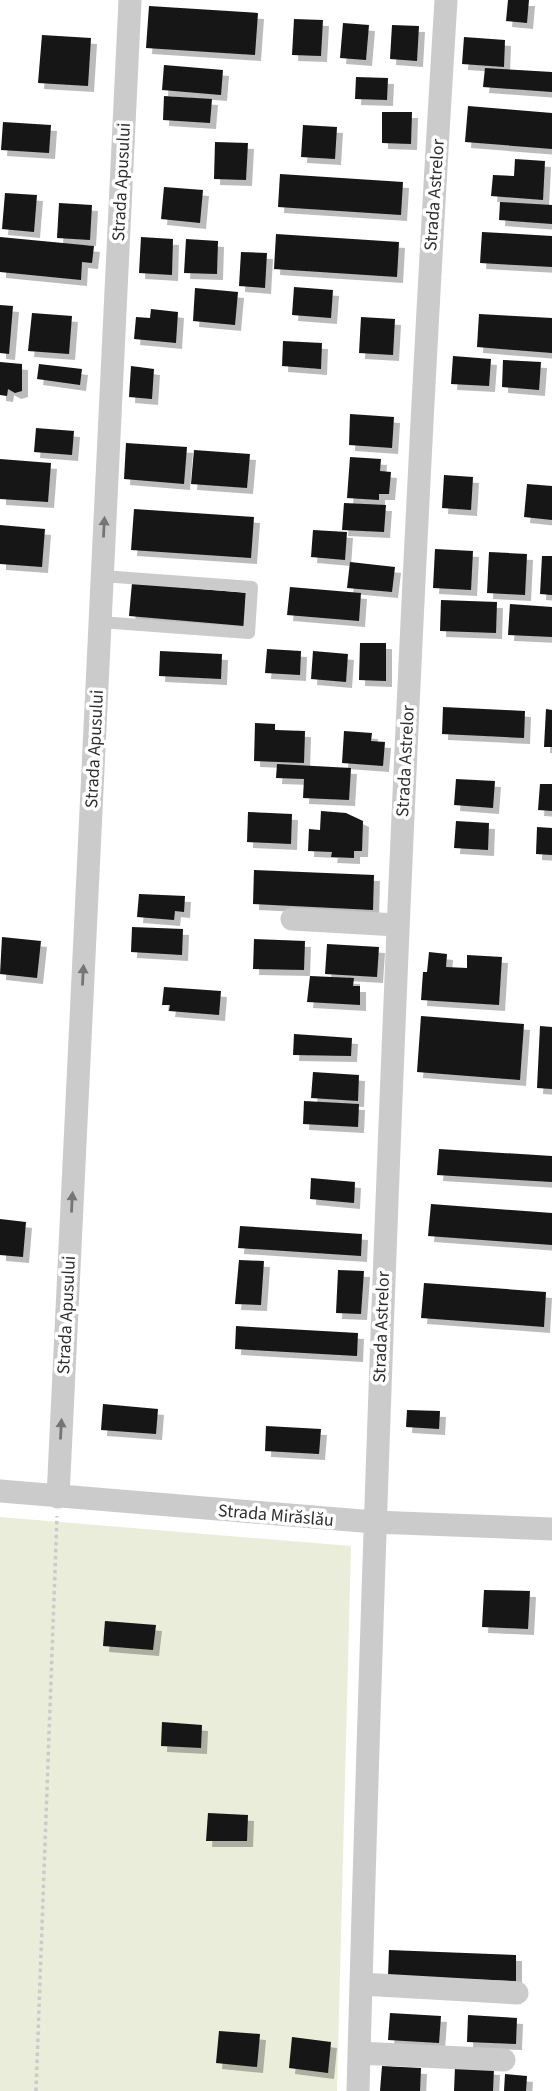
<svg xmlns="http://www.w3.org/2000/svg" width="552" height="2091" font-family="'Source Sans 3',sans-serif">
<style>
.green{fill:#eaedd9}
.building{fill:#151515;filter:url(#shadow)}
.lines{fill:none;stroke-linecap:round;stroke-linejoin:round}
.path{stroke:#cbcbcb;stroke-width:3.5;stroke-dasharray:3.5 3.5;stroke-linecap:butt}
.lane{stroke:#cbcbcb;stroke-width:12}
.street{stroke:#cbcbcb;stroke-width:23}
.oneway{fill:#757575}
.labels{text-anchor:middle;stroke-width:7;stroke-linejoin:round;paint-order:stroke}
.street-label{font-size:18px;fill:#2e2e2e;stroke:#fff}
</style>
<defs>
<filter id="shadow"><feDropShadow dx="6" dy="6" stdDeviation="0" flood-color="#0004"/></filter>
</defs>
<rect width="100%" height="100%" fill="#fff"/>
<path class="green" d="M 0,1517 L 351,1546 L 337,2091 L 0,2091 Z"/>
<path class="building" d="M 508,0 L 529,0 L 527,23 L 506,21 Z
M 149,6 L 258,13 L 255,55 L 146,48 Z
M 294,19 L 323,20 L 321,56 L 292,55 Z
M 343,23 L 369,25 L 366,60 L 340,58 Z
M 392,25 L 419,26 L 417,61 L 390,59 Z
M 42,35 L 91,38 L 88,86 L 38,83 Z
M 464,37 L 505,40 L 504,67 L 462,64 Z
M 164,65 L 223,70 L 221,95 L 162,90 Z
M 485,68 L 552,72 L 552,92 L 483,87 Z
M 356,77 L 388,78 L 387,100 L 355,99 Z
M 164,96 L 212,99 L 210,123 L 163,120 Z
M 468,106 L 552,113 L 552,149 L 465,142 Z
M 382,112 L 412,112 L 411,144 L 382,143 Z
M 3,122 L 51,125 L 49,153 L 1,150 Z
M 303,125 L 337,127 L 335,159 L 301,157 Z
M 215,142 L 248,143 L 246,180 L 214,179 Z
M 515,159 L 545,161 L 543,200 L 491,196 L 493,175 L 514,176 Z
M 280,174 L 403,182 L 401,215 L 278,207 Z
M 164,187 L 203,190 L 200,223 L 161,219 Z
M 5,193 L 37,195 L 34,232 L 2,229 Z
M 500,202 L 552,205 L 552,224 L 499,220 Z
M 59,203 L 92,205 L 90,240 L 57,238 Z
M 482,232 L 552,236 L 552,267 L 480,263 Z
M 276,234 L 399,242 L 397,277 L 274,269 Z
M 0,237 L 94,246 L 92,263 L 82,262 L 81,280 L 0,272 Z
M 141,237 L 173,239 L 172,275 L 139,273 Z
M 186,239 L 218,241 L 217,274 L 184,273 Z
M 241,252 L 267,253 L 265,288 L 239,286 Z
M 294,287 L 333,290 L 331,318 L 292,315 Z
M 195,288 L 238,292 L 235,325 L 193,321 Z
M 0,305 L 13,306 L 9,354 L 0,353 Z
M 151,309 L 178,312 L 176,343 L 134,339 L 136,317 L 150,318 Z
M 32,313 L 72,316 L 69,354 L 28,351 Z
M 479,314 L 552,318 L 552,353 L 477,347 Z
M 361,317 L 395,319 L 393,355 L 359,353 Z
M 283,341 L 322,343 L 321,369 L 282,366 Z
M 453,356 L 491,359 L 489,386 L 451,384 Z
M 503,360 L 541,362 L 539,390 L 502,387 Z
M 0,362 L 22,364 L 22,391 L 15,393 L 8,389 L 7,396 L 0,395 Z
M 39,364 L 82,369 L 80,385 L 37,379 Z
M 131,366 L 154,369 L 152,399 L 129,397 Z
M 350,414 L 394,417 L 392,448 L 349,445 Z
M 36,428 L 74,431 L 72,455 L 34,452 Z
M 126,443 L 187,447 L 184,484 L 124,479 Z
M 194,450 L 250,454 L 247,488 L 191,484 Z
M 350,457 L 381,459 L 380,471 L 391,472 L 389,494 L 379,494 L 379,500 L 347,498 Z
M 0,459 L 51,463 L 48,502 L 0,499 Z
M 444,475 L 473,477 L 471,510 L 442,508 Z
M 527,484 L 552,486 L 552,520 L 524,517 Z
M 344,503 L 386,505 L 384,532 L 342,530 Z
M 134,509 L 254,517 L 251,558 L 131,550 Z
M 0,525 L 45,529 L 42,567 L 0,564 Z
M 313,530 L 347,532 L 345,560 L 311,557 Z
M 435,549 L 473,551 L 471,590 L 433,588 Z
M 489,552 L 527,554 L 525,595 L 487,593 Z
M 542,556 L 552,556 L 552,595 L 540,594 Z
M 350,562 L 395,567 L 392,592 L 347,588 Z
M 132,583 L 247,593 L 244,626 L 129,616 Z
M 290,587 L 361,593 L 359,621 L 287,615 Z
M 441,600 L 497,602 L 496,633 L 440,631 Z
M 510,604 L 552,607 L 552,637 L 508,635 Z
M 360,643 L 386,643 L 386,681 L 359,680 Z
M 267,649 L 301,651 L 300,675 L 265,673 Z
M 160,651 L 222,654 L 221,679 L 159,676 Z
M 313,651 L 348,654 L 346,682 L 311,679 Z
M 443,707 L 525,711 L 524,738 L 442,734 Z
M 546,709 L 552,710 L 552,747 L 544,747 Z
M 255,723 L 275,724 L 275,730 L 305,731 L 304,763 L 254,761 Z
M 344,731 L 372,733 L 371,741 L 385,742 L 383,766 L 342,763 Z
M 277,764 L 351,768 L 349,800 L 303,798 L 304,779 L 276,778 Z
M 456,779 L 495,781 L 493,808 L 454,805 Z
M 540,784 L 552,784 L 552,811 L 538,810 Z
M 321,811 L 346,813 L 363,821 L 362,851 L 354,851 L 354,858 L 331,857 L 332,852 L 308,851 L 309,829 L 320,830 Z
M 248,812 L 292,814 L 291,844 L 247,842 Z
M 456,821 L 489,823 L 488,850 L 454,848 Z
M 537,827 L 552,828 L 552,855 L 536,854 Z
M 254,870 L 374,875 L 373,910 L 253,904 Z
M 139,894 L 185,896 L 184,912 L 175,911 L 174,920 L 137,917 Z
M 132,927 L 183,929 L 182,955 L 131,952 Z
M 2,937 L 41,941 L 37,978 L 0,974 Z
M 254,939 L 305,941 L 304,970 L 253,969 Z
M 327,944 L 379,947 L 377,977 L 325,974 Z
M 429,952 L 447,954 L 446,967 L 467,968 L 467,955 L 502,957 L 499,1005 L 421,1000 L 423,972 L 427,972 Z
M 310,976 L 354,978 L 353,986 L 360,986 L 360,1005 L 307,1002 Z
M 164,987 L 221,991 L 219,1015 L 169,1011 L 170,1005 L 162,1005 Z
M 421,1016 L 524,1024 L 520,1080 L 417,1072 Z
M 540,1026 L 552,1027 L 552,1089 L 537,1088 Z
M 294,1034 L 352,1038 L 351,1056 L 293,1055 Z
M 313,1072 L 359,1075 L 358,1101 L 311,1098 Z
M 304,1101 L 359,1104 L 358,1127 L 303,1124 Z
M 439,1149 L 552,1156 L 552,1182 L 437,1175 Z
M 311,1178 L 355,1182 L 354,1203 L 310,1199 Z
M 431,1204 L 552,1213 L 552,1245 L 428,1236 Z
M 0,1219 L 26,1222 L 23,1257 L 0,1255 Z
M 240,1226 L 362,1234 L 361,1256 L 238,1248 Z
M 239,1260 L 264,1261 L 261,1305 L 235,1304 Z
M 338,1270 L 364,1271 L 361,1314 L 336,1313 Z
M 424,1283 L 546,1292 L 544,1327 L 421,1318 Z
M 236,1326 L 358,1333 L 357,1356 L 235,1349 Z
M 103,1404 L 158,1409 L 156,1434 L 101,1430 Z
M 407,1410 L 440,1411 L 439,1429 L 406,1427 Z
M 266,1426 L 321,1429 L 319,1454 L 265,1451 Z
M 484,1590 L 530,1591 L 528,1629 L 482,1627 Z
M 105,1621 L 156,1625 L 153,1650 L 103,1646 Z
M 162,1722 L 202,1725 L 201,1748 L 161,1746 Z
M 208,1813 L 248,1815 L 247,1841 L 206,1841 Z
M 389,1950 L 516,1955 L 516,1981 L 388,1976 Z
M 390,2013 L 441,2016 L 439,2043 L 388,2040 Z
M 468,2015 L 517,2018 L 516,2044 L 467,2042 Z
M 219,2031 L 260,2034 L 257,2067 L 216,2063 Z
M 292,2037 L 331,2042 L 328,2073 L 289,2068 Z
M 382,2066 L 421,2068 L 420,2091 L 380,2091 Z
M 455,2067 L 494,2069 L 493,2091 L 454,2091 Z
M 505,2074 L 527,2076 L 526,2091 L 504,2091 Z"/>
<g class="lines">
<path class="path" d="M 36,2091 L 57,1516"/>
<path class="lane" d="M 100,622 L 249,633 L 252,587 L 102,576"/>
<path class="street" d="M 292,919 L 397,925
M 0,1491 L 374,1522 L 552,1529
M 58,1497 L 130,0
M 361,1984 L 517,1993
M 359,2053 L 504,2060
M 358,2091 C 377,1394 403,696 446,0"/>
</g>
<defs><path id="oneway-solid" d="M-6-.8H1V-3.2L6.5 0L1 3.2V.8H-6Z" transform="scale(1.75)"/></defs>
<g class="oneway">
<use href="#oneway-solid" transform="translate(104 527) rotate(-87)"/>
<use href="#oneway-solid" transform="translate(83 975) rotate(-87)"/>
<use href="#oneway-solid" transform="translate(72 1202) rotate(-87)"/>
<use href="#oneway-solid" transform="translate(61 1429) rotate(-87)"/>
</g>
<g class="labels">
<g class="street-label">
<text transform="translate(121 182) rotate(-87)" y="6">Strada Apusului</text>
<text transform="translate(434 195) rotate(-86)" y="6">Strada Astrelor</text>
<text transform="translate(94 749) rotate(-87)" y="6">Strada Apusului</text>
<text transform="translate(405 761) rotate(-87)" y="6">Strada Astrelor</text>
<text transform="translate(66 1315) rotate(-87)" y="6">Strada Apusului</text>
<text transform="translate(381 1327) rotate(-88)" y="6">Strada Astrelor</text>
<text transform="translate(276 1515) rotate(5)" y="6">Strada Mirăslău</text>
</g>
</g>
</svg>
